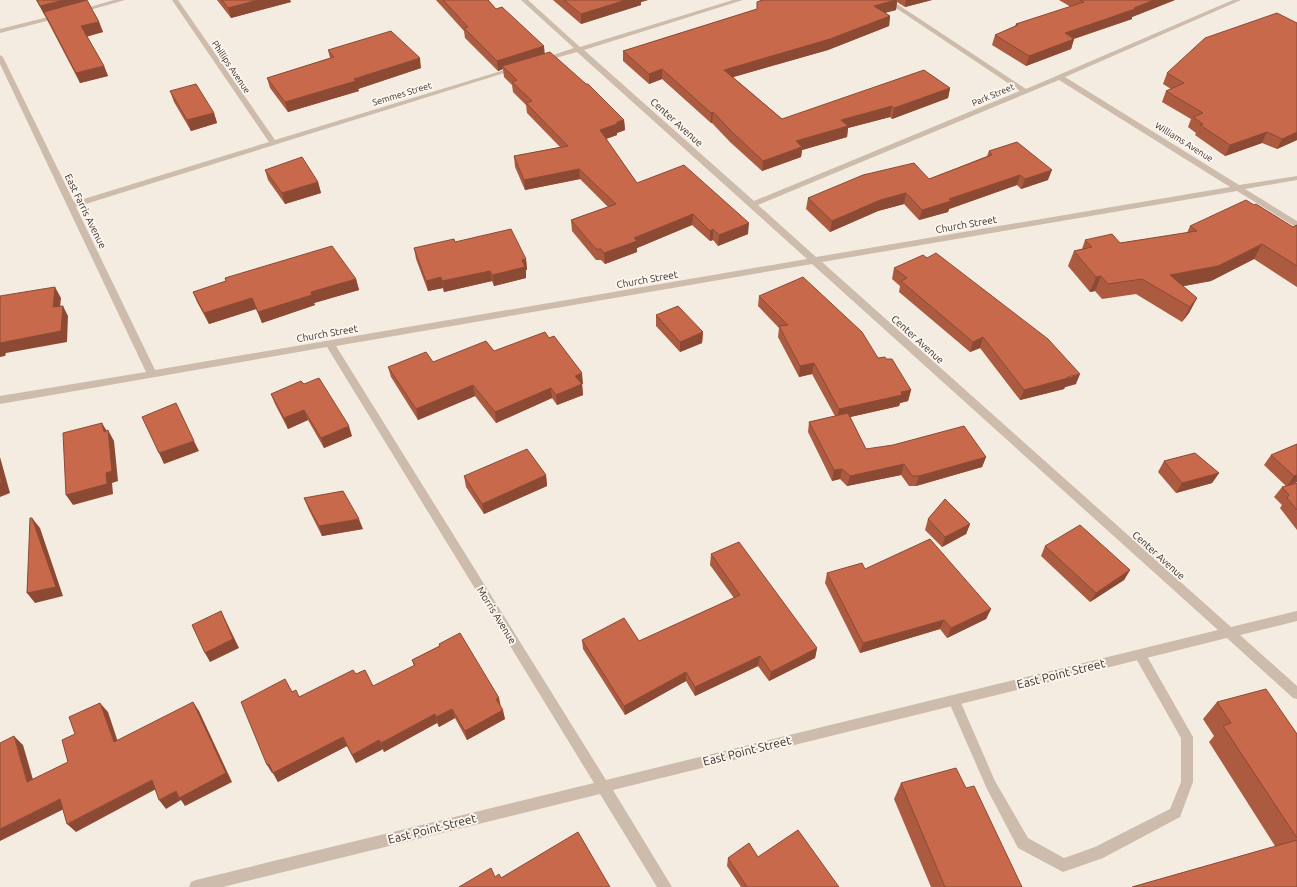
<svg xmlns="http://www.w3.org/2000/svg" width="1297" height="887" font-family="Ubuntu,sans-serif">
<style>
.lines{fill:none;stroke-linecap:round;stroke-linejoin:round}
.lane{fill:#cdbbac;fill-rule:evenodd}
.street{fill:#cdbbac;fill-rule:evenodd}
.wall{fill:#ac5a40}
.shaded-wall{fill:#8c4a34}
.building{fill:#c8694b;stroke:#8c4a34}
.labels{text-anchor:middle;stroke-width:4;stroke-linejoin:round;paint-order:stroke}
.far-street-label{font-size:9px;fill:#3b302b;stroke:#fbf5ee}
.street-label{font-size:10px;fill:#3b302b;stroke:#fbf5ee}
.near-street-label{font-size:12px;fill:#3b302b;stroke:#fbf5ee}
</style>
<rect width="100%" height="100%" fill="#f4ebe1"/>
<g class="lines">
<path class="lane" d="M 1140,650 L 1144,651 L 1193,737 L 1193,782 L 1180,817 L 1103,858 L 1063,872 L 1018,848 L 987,789 L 948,700 L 950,696 L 954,695 L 958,696 L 995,781 L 1028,838 L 1064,858 L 1095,847 L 1170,809 L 1181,782 L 1181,738 L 1134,655 L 1136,651 Z"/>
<path class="street" d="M 114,0 L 125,0 L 79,13 L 76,11 Z
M 172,0 L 178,0 L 275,140 L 514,67 L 520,68 L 76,207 L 155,370 L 807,259 L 577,52 L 545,61 L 541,61 L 541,59 L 574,48 L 521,0 L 528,0 L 580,47 L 733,0 L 743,0 L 584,50 L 754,201 L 1020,91 L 884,0 L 891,0 L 1026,89 L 1233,0 L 1241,0 L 1065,77 L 1239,185 L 1297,176 L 1297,180 L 1245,189 L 1297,221 L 1297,228 L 1237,191 L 822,262 L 1231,627 L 1297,611 L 1297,621 L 1240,635 L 1297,686 L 1297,699 L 1293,698 L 1227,638 L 613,790 L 672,887 L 657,887 L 600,794 L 223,887 L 189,887 L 191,882 L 196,880 L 594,783 L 327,347 L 0,404 L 0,396 L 146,372 L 0,64 L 0,55 L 3,57 L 74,202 L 269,142 ZM 1059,80 L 1230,187 L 816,257 L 758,205 ZM 812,264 L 1218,630 L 606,780 L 336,346 Z
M 60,14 L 62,15 L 62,17 L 0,33 L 0,29 Z"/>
</g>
<path class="wall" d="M 36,0 L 86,0 L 99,22 L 103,32 L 87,36 L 104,66 L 108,76 L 80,83 L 45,16 Z
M 217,0 L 290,0 L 291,2 L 231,18 Z
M 436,0 L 488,0 L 496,9 L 544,46 L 544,53 L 624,120 L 625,130 L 617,133 L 617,135 L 606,139 L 637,183 L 748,234 L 718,246 L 713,240 L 710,241 L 692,225 L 637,248 L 637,252 L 605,264 L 601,260 L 596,260 L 572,231 L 571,220 L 608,207 L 580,179 L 525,190 L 515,167 L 514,156 L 560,147 L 527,113 L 526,105 L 513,92 L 512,85 L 504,77 L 503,69 L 498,71 L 465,38 L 464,31 Z
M 553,0 L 648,0 L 641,2 L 641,5 L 581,24 Z
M 762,0 L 932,0 L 905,7 L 897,2 L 896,10 L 885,13 L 890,16 L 889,26 L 828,50 L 733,77 L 782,119 L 950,88 L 948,98 L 892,119 L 890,117 L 848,128 L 847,137 L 802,150 L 801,157 L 762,171 L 730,142 L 712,123 L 711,123 L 662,79 L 649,84 L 623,61 L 623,51 L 757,9 L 757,2 Z
M 1059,0 L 1175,0 L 1132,17 L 1132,19 L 1074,39 L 1071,49 L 1026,66 L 992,45 L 995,35 L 1015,26 L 1016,24 L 1071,7 Z
M 328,50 L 421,68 L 358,89 L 359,91 L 288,112 L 270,88 L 267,78 L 330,58 Z
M 1167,73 L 1297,140 L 1277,149 L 1262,143 L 1225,156 L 1195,135 L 1196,133 L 1188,127 L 1191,119 L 1162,102 L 1166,91 L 1171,89 L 1163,84 Z
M 170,91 L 214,113 L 217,123 L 191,131 L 174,102 Z
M 989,151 L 1048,180 L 1021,189 L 1017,185 L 949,209 L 948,212 L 919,220 L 904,204 L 878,211 L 830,232 L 806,209 L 808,198 L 929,179 L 987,156 Z
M 265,170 L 318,182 L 321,193 L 285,204 L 268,180 Z
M 1297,225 L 1297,287 L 1254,259 L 1211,281 L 1183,286 L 1197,298 L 1189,313 L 1182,322 L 1136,294 L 1102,299 L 1095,291 L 1090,292 L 1068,266 L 1074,251 L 1082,249 L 1085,240 L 1120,243 L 1187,233 L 1190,226 L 1293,227 Z
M 455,242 L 526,259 L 527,270 L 526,270 L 526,278 L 494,286 L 492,281 L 444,292 L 443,288 L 428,291 L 416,259 L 414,248 Z
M 894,268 L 1076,384 L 1065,387 L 1064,389 L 1020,400 L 980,348 L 970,352 L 899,292 L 900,286 L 892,279 Z
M 356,279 L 359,290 L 314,303 L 315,305 L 262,323 L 256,309 L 209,324 L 197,302 L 193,292 Z
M 759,296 L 911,390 L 908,401 L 900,403 L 899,406 L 850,417 L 866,449 L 986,457 L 982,467 L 916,486 L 909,486 L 901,475 L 847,486 L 840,479 L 832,481 L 808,432 L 809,422 L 835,416 L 812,374 L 799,377 L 778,337 L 779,328 L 758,306 Z
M 656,315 L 703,332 L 702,343 L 680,352 L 656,326 Z
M 494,351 L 583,384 L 582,384 L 583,395 L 557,405 L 552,398 L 496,423 L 475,396 L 418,420 L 391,377 L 388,367 L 433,362 Z
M 304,384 L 352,436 L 324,448 L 308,420 L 288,429 L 275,404 L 271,394 Z
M 1297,444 L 1297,482 L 1292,484 L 1297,483 L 1297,530 L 1280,508 L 1282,505 L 1274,497 L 1282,487 L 1286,486 L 1264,465 L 1271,455 Z
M 1164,461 L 1219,473 L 1212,483 L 1176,493 L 1158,472 Z
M 546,475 L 547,486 L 484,514 L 466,487 L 464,476 Z
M 304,498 L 363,529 L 322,536 L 308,508 Z
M 928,519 L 970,524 L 966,534 L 942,547 L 925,530 Z
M 1045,546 L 1130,570 L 1124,580 L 1090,602 L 1041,556 Z
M 711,554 L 817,648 L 815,658 L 769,681 L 758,666 L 695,696 L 686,681 L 625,715 L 583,649 L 582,640 L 639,641 L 734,598 L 710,565 Z
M 865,569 L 991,609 L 986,619 L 947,638 L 940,629 L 860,653 L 825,583 L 827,573 Z
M 439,644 L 501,707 L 505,719 L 467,740 L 455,718 L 439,727 L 437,723 L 384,752 L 383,749 L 356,763 L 347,746 L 278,782 L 273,773 L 272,773 L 292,692 L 300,697 L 356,674 L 373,686 L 414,666 L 412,660 L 439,646 Z
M 1217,702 L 1297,734 L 1297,887 L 1275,846 L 1209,742 L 1214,736 L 1203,719 Z
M 901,783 L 966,788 L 1022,887 L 931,887 L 894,799 Z
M 758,857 L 839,887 L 741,887 L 727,866 L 728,858 Z"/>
<path class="shaded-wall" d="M 64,0 L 86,0 L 88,5 L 44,12 L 45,16 L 40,6 Z
M 258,0 L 290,0 L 291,2 L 231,18 L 228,8 Z
M 626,0 L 648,0 L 641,2 L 641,5 L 581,24 L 581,14 Z
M 896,0 L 897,0 L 896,10 L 872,16 L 874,6 Z
M 906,0 L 932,0 L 905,7 Z
M 1154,0 L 1175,0 L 1132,17 L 1132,19 L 1061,43 L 1065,33 L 1134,8 Z
M 890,16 L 889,26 L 828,50 L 723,80 L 724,70 Z
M 99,22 L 103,32 L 86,37 L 81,26 Z
M 1074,39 L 1071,49 L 1026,66 L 1029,56 Z
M 544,46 L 545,56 L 502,66 L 503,69 L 498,71 L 497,61 Z
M 420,58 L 421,68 L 358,89 L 359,91 L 288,112 L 285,102 L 354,79 Z
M 104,66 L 108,76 L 80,83 L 76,73 Z
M 662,69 L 662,79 L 649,84 L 649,74 Z
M 950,88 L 948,98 L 892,119 L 894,108 Z
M 892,106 L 890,117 L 848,128 L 847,137 L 802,150 L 801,157 L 762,171 L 763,161 L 796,141 L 841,120 Z
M 713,112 L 712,123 L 711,123 L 711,113 Z
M 214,113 L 217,123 L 191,131 L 187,120 Z
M 624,120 L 625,130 L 617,133 L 617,135 L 600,141 L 600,130 Z
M 1267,132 L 1262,143 L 1225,156 L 1230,145 Z
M 1297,132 L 1297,140 L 1277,149 L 1282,139 Z
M 579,169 L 580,179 L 525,190 L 524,180 Z
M 1052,170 L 1048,180 L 1021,189 L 1025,179 Z
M 1020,175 L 1017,185 L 949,209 L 948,212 L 919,220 L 922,210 L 949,199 Z
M 318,182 L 321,193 L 285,204 L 282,193 Z
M 906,193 L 904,204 L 878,211 L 830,232 L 832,221 L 880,200 Z
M 693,214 L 692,225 L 637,248 L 637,252 L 605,264 L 604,253 L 634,238 Z
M 749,223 L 748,234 L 718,246 L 719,235 Z
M 713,229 L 713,240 L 710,241 L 710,231 Z
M 1262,244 L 1254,259 L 1211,281 L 1163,290 L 1170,275 Z
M 526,259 L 527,270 L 526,270 L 526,278 L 494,286 L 492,275 L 522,260 Z
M 490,271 L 492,281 L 444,292 L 442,281 Z
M 1101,276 L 1095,291 L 1090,292 L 1096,277 Z
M 441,277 L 443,288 L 428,291 L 426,281 Z
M 356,279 L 359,290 L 314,303 L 315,305 L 262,323 L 258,312 L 311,292 Z
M 55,287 L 61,298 L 59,318 L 53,307 Z
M 252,298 L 256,309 L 209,324 L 204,313 Z
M 1197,298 L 1189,313 L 1182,322 L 1190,307 Z
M 63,306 L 68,316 L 67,342 L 6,353 L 5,356 L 0,357 L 0,343 Z
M 703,332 L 702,343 L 680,352 L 680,342 Z
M 983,337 L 980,348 L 970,352 L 973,342 Z
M 814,363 L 812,374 L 799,377 L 800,366 Z
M 582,373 L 583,384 L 576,386 L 575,376 Z
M 1080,374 L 1076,384 L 1065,387 L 1064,389 L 1020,400 L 1024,390 Z
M 582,384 L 583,395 L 557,405 L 556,395 Z
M 473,385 L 475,396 L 418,420 L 416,409 Z
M 551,388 L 552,398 L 496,423 L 495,412 Z
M 911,390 L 908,401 L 900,403 L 899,406 L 837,420 L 839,409 Z
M 304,410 L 308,420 L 288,429 L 284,418 Z
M 102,423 L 108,433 L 108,430 L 114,441 L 118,481 L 112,483 L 113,494 L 73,505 L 66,495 L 104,432 Z
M 349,426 L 352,436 L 324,448 L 321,438 Z
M 194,441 L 199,451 L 164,464 L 159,453 Z
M 0,457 L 10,493 L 0,497 Z
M 986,457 L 982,467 L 916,486 L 919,476 Z
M 904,464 L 901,475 L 847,486 L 850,476 Z
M 842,469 L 840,479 L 832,481 L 834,470 Z
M 1219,473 L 1212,483 L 1176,493 L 1182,483 Z
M 546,475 L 547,486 L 484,514 L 482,504 Z
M 1297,475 L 1297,482 L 1287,486 L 1294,476 Z
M 32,518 L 40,528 L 63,596 L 35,603 L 27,593 Z
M 359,519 L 363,529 L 322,536 L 319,526 Z
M 970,524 L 966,534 L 942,547 L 945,537 Z
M 1130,570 L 1124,580 L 1090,602 L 1096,593 Z
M 991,609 L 986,619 L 947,638 L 951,628 Z
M 221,611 L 226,621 L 239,648 L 210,662 L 205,653 Z
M 944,620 L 940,629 L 860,653 L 863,643 Z
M 817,648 L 815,658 L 769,681 L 771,672 Z
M 760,656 L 758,666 L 695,696 L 695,687 Z
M 686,672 L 686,681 L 625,715 L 624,706 Z
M 499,698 L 501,707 L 496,699 Z
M 193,702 L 199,711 L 232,782 L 185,806 L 181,800 L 166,809 L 159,800 L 176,791 Z
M 100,703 L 108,712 L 121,751 L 114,742 Z
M 452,709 L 455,718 L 439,727 L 436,717 Z
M 503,710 L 505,719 L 467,740 L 465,731 Z
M 435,714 L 437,723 L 384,752 L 381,743 Z
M 14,736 L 23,745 L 36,790 L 27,782 Z
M 343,737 L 347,746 L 278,782 L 273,773 Z
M 379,740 L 383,749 L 356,763 L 352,755 Z
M 269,764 L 274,772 L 272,773 L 267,765 Z
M 152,780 L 158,788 L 76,832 L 67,824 Z
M 60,799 L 68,807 L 0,841 L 0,829 Z"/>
<path class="building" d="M 37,0 L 64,0 L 40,6 Z
M 87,0 L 99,22 L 81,26 L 104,66 L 76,73 L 44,12 Z
M 222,0 L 258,0 L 228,8 Z
M 443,0 L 488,0 L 496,9 L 502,7 L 544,46 L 497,61 L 464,28 L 468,27 Z
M 564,0 L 626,0 L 581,14 Z
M 762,0 L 896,0 L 874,6 L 890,16 L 830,39 L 724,70 L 782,119 L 924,70 L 950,88 L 894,108 L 892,106 L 841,120 L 848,126 L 796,141 L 802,147 L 763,161 L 731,131 L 713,112 L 711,113 L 662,69 L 649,74 L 623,51 L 757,9 L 757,2 Z
M 1080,0 L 1154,0 L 1134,8 L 1135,9 L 1065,33 L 1074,39 L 1029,56 L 995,35 L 1018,25 L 1016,24 L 1084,2 Z
M 1277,13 L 1297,23 L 1297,132 L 1282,139 L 1267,132 L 1230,145 L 1200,125 L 1203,124 L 1193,117 L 1203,113 L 1166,91 L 1184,83 L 1167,73 L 1205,38 Z
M 391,31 L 420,58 L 354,79 L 356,81 L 285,102 L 267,78 L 334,57 L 328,50 Z
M 550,52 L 586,84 L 588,84 L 624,120 L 617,122 L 617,124 L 600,130 L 637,183 L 684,165 L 749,223 L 719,235 L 713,229 L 710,231 L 693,214 L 634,238 L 637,241 L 604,253 L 601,249 L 596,249 L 571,220 L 616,204 L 579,169 L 524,180 L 514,156 L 568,146 L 526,103 L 532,101 L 512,82 L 517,80 L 502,66 Z
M 196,84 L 214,113 L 187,120 L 170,91 Z
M 1017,142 L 1052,170 L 1025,179 L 1020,175 L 949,199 L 951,201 L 922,210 L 906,193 L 880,200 L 832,221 L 808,198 L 863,175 L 914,163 L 929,179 L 992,155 L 989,151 Z
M 302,157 L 318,182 L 282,193 L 265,170 Z
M 1246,200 L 1254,205 L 1256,204 L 1293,227 L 1297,225 L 1297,266 L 1262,244 L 1218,266 L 1170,275 L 1197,298 L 1190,307 L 1142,279 L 1108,284 L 1101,276 L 1096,277 L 1074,251 L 1092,247 L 1085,240 L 1112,234 L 1120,243 L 1197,231 L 1190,226 Z
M 511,229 L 526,259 L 522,260 L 525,267 L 492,275 L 490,271 L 442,281 L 441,277 L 426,281 L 414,248 L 454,239 L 455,242 Z
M 332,246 L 356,279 L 311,292 L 312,295 L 258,312 L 252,298 L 204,313 L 193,292 L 226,281 L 225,278 Z
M 936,253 L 1048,339 L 1080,374 L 1067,377 L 1068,378 L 1024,390 L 983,337 L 973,342 L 901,281 L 907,278 L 894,268 L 923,255 L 927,258 Z
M 803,277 L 862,332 L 878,358 L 885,357 L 886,359 L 892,359 L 911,390 L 901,392 L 902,395 L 839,409 L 814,363 L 800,366 L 779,326 L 788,325 L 759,296 Z
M 55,287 L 53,307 L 63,306 L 61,331 L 0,343 L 0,296 Z
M 678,306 L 703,332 L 680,342 L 656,315 Z
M 545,332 L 549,338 L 554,336 L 582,373 L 575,376 L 582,384 L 556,395 L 551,388 L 495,412 L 473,385 L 416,409 L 388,367 L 426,352 L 433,362 L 486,341 L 494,351 Z
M 319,378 L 349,426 L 321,438 L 304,410 L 284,418 L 271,394 L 301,381 L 304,384 Z
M 176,403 L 194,441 L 159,453 L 142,417 Z
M 848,413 L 866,449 L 893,445 L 964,426 L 986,457 L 919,476 L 912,476 L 904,464 L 850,476 L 842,469 L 834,470 L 809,422 Z
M 102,423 L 104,432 L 108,430 L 112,471 L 106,473 L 107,484 L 66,495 L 63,433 Z
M 1297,444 L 1297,475 L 1294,476 L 1271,455 Z
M 527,449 L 546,475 L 482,504 L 464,476 Z
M 1195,453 L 1219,473 L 1182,483 L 1164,461 Z
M 0,474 L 2,483 L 0,483 Z
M 1297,483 L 1297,510 L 1287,498 L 1289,495 L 1282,487 Z
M 343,491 L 359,519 L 319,526 L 304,498 Z
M 945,499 L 970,524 L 945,537 L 928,519 Z
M 30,518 L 32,518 L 56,587 L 27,593 Z
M 1080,525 L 1130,570 L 1096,593 L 1045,546 Z
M 930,539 L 991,609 L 951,628 L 944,620 L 863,643 L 827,573 L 862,563 L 865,569 Z
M 739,542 L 817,648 L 771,672 L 760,656 L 695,687 L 686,672 L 624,706 L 582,640 L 624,618 L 639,641 L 740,595 L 711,554 Z
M 221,611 L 233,639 L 205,653 L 192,625 Z
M 460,633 L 499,698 L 496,699 L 503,710 L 465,731 L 452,709 L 436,717 L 435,714 L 381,743 L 379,740 L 352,755 L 343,737 L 273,773 L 269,764 L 267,765 L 241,702 L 285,679 L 292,692 L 296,690 L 299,697 L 353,670 L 356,674 L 365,670 L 373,686 L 415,665 L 412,660 L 440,646 L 439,644 Z
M 1266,689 L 1297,734 L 1297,838 L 1223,726 L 1231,723 L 1217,702 Z
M 193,702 L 226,773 L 179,798 L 176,791 L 159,800 L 152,780 L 67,824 L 60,799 L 0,829 L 0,743 L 14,736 L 27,782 L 68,762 L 62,740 L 75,734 L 69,717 L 100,703 L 114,742 Z
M 956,768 L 966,788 L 974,786 L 1022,887 L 945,887 L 901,783 Z
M 798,830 L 839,887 L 747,887 L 728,858 L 749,843 L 758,857 Z
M 578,832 L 610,887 L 459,887 L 491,868 L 495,877 L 499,874 L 501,878 Z
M 1297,840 L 1297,887 L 1132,887 Z"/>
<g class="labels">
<g class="far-street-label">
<text transform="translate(231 67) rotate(56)" y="3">Phillips Avenue</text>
<text transform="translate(402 94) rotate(-17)" y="3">Semmes Street</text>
<text transform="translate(993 95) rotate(-23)" y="3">Park Street</text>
<text transform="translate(1184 142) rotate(32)" y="3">Williams Avenue</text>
</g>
<g class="street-label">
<text transform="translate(677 122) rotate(42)" y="4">Center Avenue</text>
<text transform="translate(86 211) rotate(64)" y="4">East Farris Avenue</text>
<text transform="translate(966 224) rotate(-10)" y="4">Church Street</text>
<text transform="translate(647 279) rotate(-10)" y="4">Church Street</text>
<text transform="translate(327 333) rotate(-10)" y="4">Church Street</text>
<text transform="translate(918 339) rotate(42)" y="4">Center Avenue</text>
<text transform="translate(1159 555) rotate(42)" y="4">Center Avenue</text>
<text transform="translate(497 615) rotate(58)" y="4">Morris Avenue</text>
</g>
<g class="near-street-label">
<text transform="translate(1061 674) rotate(-14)" y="4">East Point Street</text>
<text transform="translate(747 751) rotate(-14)" y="4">East Point Street</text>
<text transform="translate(432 829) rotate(-14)" y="4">East Point Street</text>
</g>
</g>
</svg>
